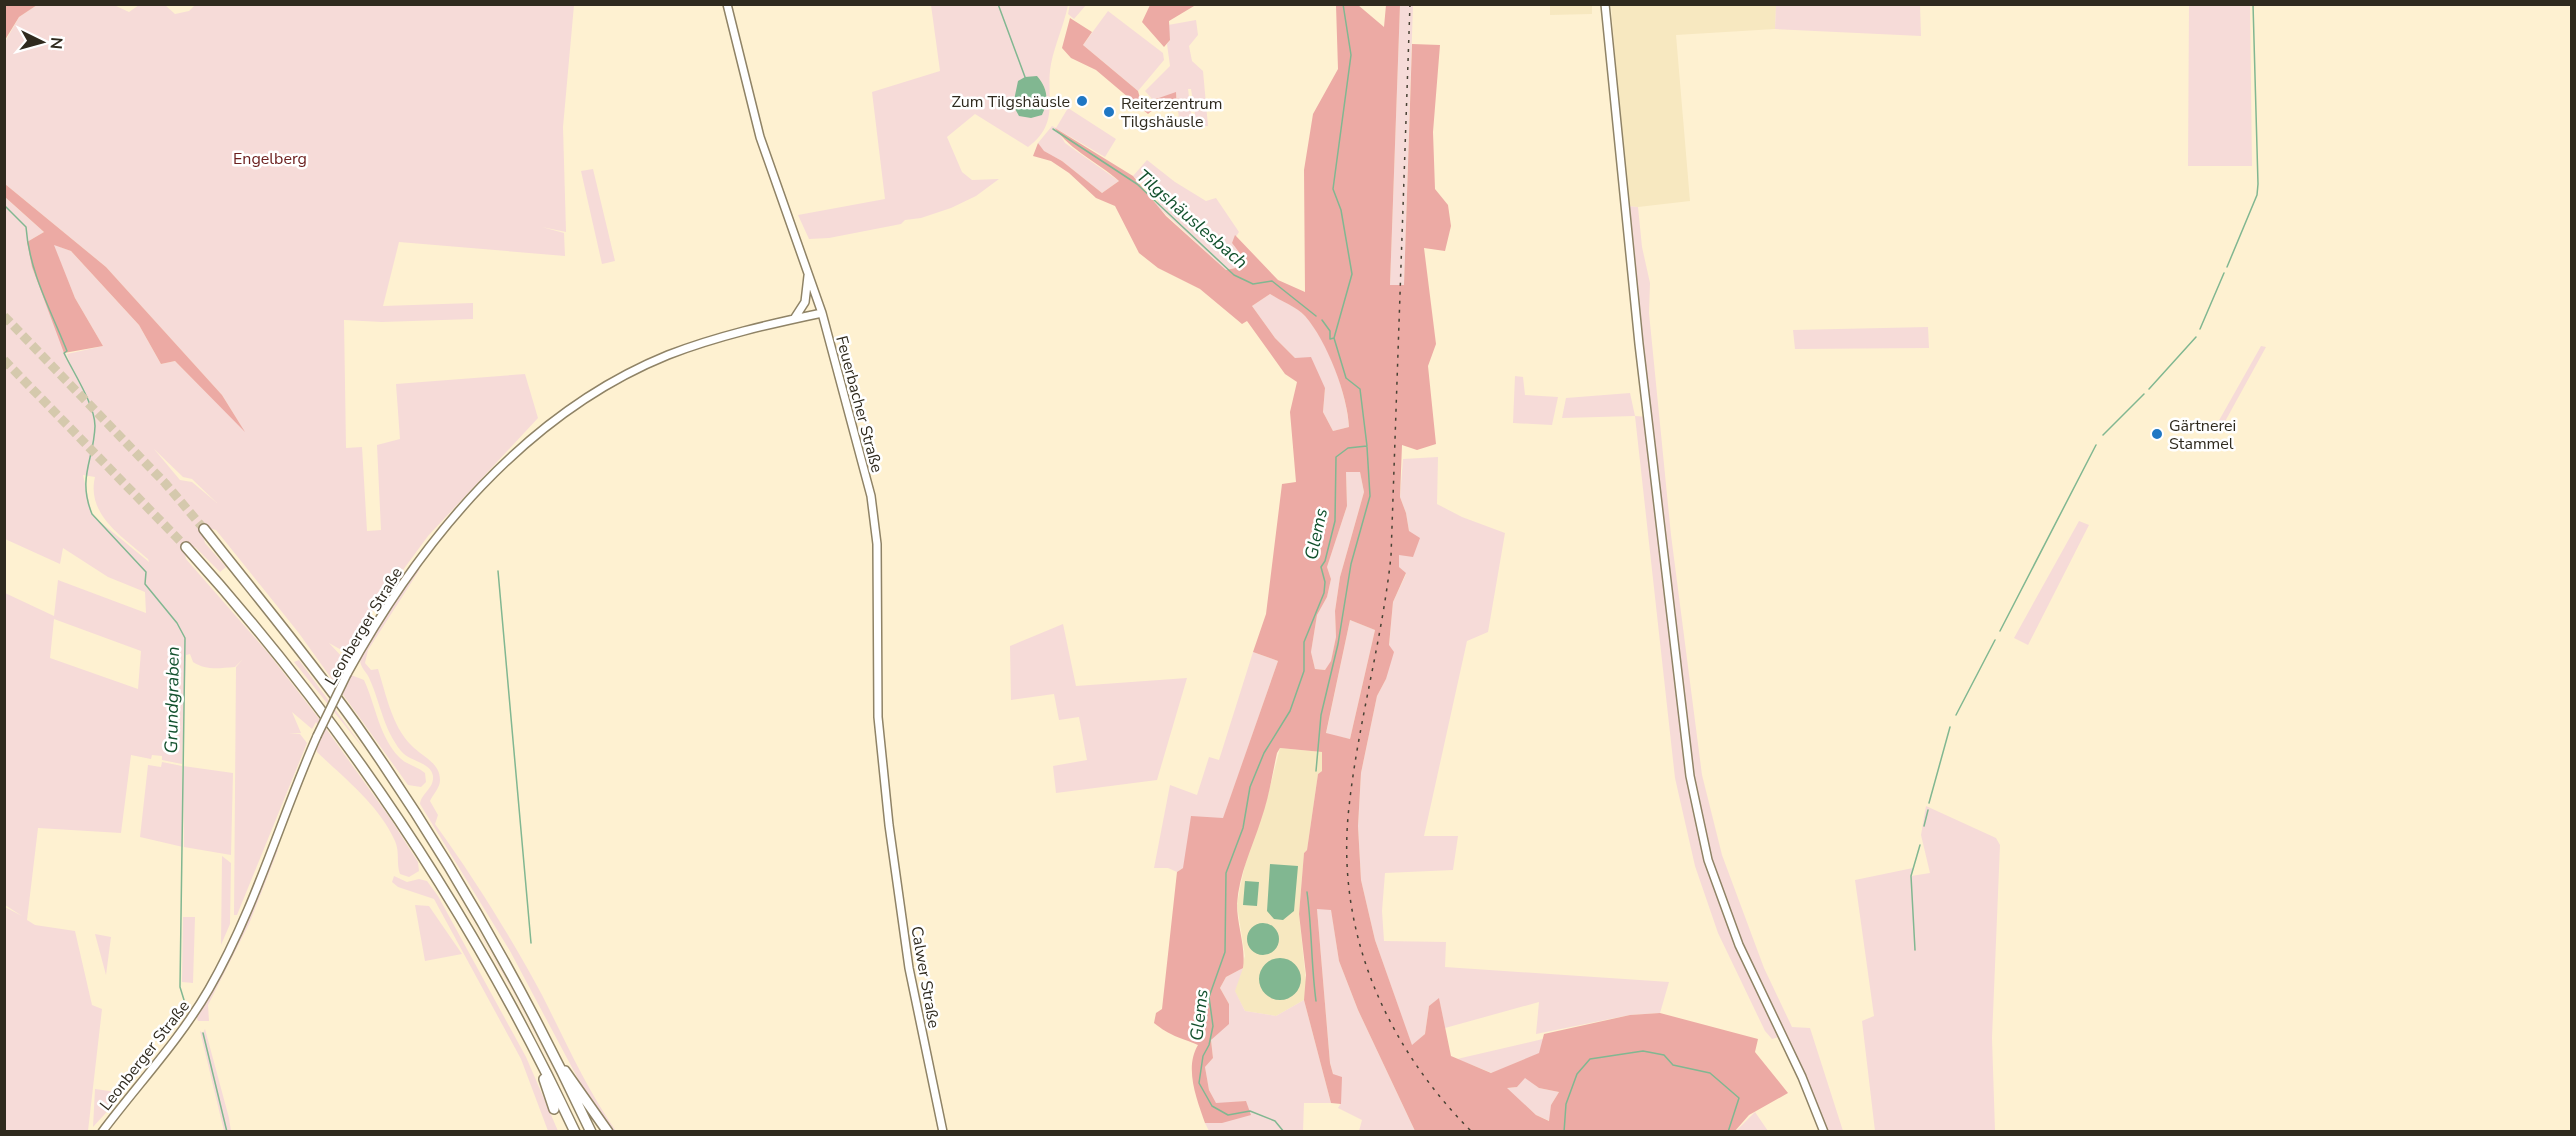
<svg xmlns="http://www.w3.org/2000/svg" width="2576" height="1136" font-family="'Nunito Sans',sans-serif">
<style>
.built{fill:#f7e8c0}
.green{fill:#f6dbd8;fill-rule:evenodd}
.forest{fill:#ecaaa4;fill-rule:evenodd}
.water{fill:#81b791}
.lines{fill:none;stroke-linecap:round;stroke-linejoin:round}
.stream{stroke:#81b791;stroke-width:1.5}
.highway-tunnel{stroke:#d5c9ad;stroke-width:9;stroke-dasharray:9 4.5;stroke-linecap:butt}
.secondary-casing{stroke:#8f8366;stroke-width:10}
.highway-casing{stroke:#8f8366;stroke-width:12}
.secondary{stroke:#fff;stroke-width:7}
.highway{stroke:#fff;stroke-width:9}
.rail{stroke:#484234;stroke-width:1.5;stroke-dasharray:3 6;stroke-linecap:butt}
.secondary-bridge-casing{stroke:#8f8366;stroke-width:10;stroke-linecap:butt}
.secondary-bridge{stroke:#fff;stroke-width:7}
.poi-dot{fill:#1f77c4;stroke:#fff;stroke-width:2}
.labels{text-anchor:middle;stroke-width:5;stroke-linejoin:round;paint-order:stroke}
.poi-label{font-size:16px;fill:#2f2a1e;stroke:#fff;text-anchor:start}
.park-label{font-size:16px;fill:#6c201f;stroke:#fff}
.street-label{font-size:16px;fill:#2f2a1e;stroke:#fff}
.water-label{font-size:18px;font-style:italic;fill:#12512d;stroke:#fff}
</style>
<rect width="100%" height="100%" fill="#fef1d1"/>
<path class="built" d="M 1550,5 L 1592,5 L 1592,14 L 1550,15 Z
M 1611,5 L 1920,4 L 1920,5 L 1776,6 L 1775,29 L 1676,35 L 1690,201 L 1638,207 L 1627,206 Z
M 1280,748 L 1322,752 L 1322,771 L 1318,774 L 1307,850 L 1304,853 L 1299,914 L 1307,992 L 1304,1000 L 1276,1016 L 1245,1011 L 1234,990 L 1245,956 L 1237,905 L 1240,888 L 1249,846 L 1265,806 Z"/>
<path class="green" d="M 196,4 L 574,5 L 563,127 L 566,232 L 542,227 L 564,233 L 565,256 L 399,242 L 383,306 L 473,303 L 473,319 L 382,322 L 344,320 L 346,448 L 362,447 L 367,531 L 381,530 L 377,445 L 400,439 L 396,384 L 525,374 L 538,418 L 428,536 L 370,615 L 350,652 L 345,652 L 329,643 L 346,661 L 338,677 L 345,687 L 351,675 L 364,680 C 376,706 379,737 400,758 C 407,765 417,766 425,773 L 426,782 L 421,787 L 408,785 L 298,632 L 216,530 L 208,528 L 203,535 L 205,543 L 226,567 L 220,572 L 195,547 L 184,548 L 186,559 L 269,654 L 317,716 L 390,818 L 418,862 L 419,871 L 409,877 L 400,874 C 396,863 400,852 395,841 C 379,805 345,779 317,752 L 316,747 L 323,732 L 316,722 L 312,729 L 292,712 L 301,733 L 289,734 L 300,734 L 307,743 L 237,915 L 234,915 L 236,667 L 243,659 L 235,667 C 219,668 207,671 193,662 L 190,654 L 186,655 L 182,764 L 162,760 L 162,756 L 152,755 L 151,759 L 131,755 L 121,833 L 38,828 L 27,920 L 35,925 L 75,931 L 92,1005 L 102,1009 L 88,1131 L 5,1131 L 5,907 L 22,916 L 5,905 L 5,593 L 54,616 L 58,580 L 146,613 L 145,592 L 108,577 L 63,548 L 60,564 L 5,539 L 5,197 L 44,232 L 27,242 L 34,272 L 70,364 L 67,354 L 103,346 L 75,298 L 53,244 L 71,251 L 139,325 L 161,364 L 175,361 L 243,429 L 222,395 L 106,267 L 5,184 L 5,42 L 19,17 L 37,5 L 114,5 L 129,12 L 139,5 L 165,5 L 175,14 L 189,11 ZM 154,449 L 183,477 L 192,479 L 217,503 L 192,482 L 180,480 ZM 83,475 L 95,477 C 86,515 123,537 148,559 L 149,562 L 92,515 ZM 54,619 L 141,651 L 138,689 L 50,658 Z
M 1070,4 L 1086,4 L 1086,5 L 1074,19 L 1068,14 Z
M 931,5 L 1068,5 C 1064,25 1055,44 1051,64 C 1045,96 1061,123 1028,147 L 975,114 L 947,137 L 962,172 L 972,180 L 999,179 L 976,196 L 951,208 L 921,218 L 905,220 L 901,224 L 829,238 L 809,239 L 798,215 L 885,199 L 872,92 L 940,71 ZM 1037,76 C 1048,89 1049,100 1042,115 Z
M 1400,5 L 1413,5 L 1404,286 L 1390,285 Z
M 1776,5 L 1920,5 L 1921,36 L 1775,29 Z
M 2189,5 L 2250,5 L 2252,166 L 2188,166 Z
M 1108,11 L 1163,53 L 1164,60 L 1138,91 L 1083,45 Z
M 1196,20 L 1198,35 L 1189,46 L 1192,61 L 1203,71 L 1208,126 L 1197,126 L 1191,89 L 1188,89 L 1193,127 L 1180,127 L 1176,93 L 1153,100 L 1145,91 L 1170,66 L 1167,44 L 1170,40 L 1168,25 Z
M 1068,108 L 1116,139 L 1105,157 L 1057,129 L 1065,143 L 1119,181 L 1102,193 L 1062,161 L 1043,151 L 1038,143 L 1052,126 L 1056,128 Z
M 1147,160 L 1175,182 L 1206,201 L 1216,198 L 1239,232 L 1232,243 L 1245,260 L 1245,266 L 1226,270 L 1155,204 L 1161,199 L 1133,176 Z
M 593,169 L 615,261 L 602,264 L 581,171 Z
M 1627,206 L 1638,207 L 1642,247 L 1650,283 L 1649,313 L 1671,535 L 1702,775 L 1722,855 L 1764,968 L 1792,1027 L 1810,1028 L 1843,1131 L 1824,1131 L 1782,1036 L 1772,1039 L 1765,1031 L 1718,933 L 1695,866 L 1675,778 L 1635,416 L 1562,418 L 1566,398 L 1630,393 L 1635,416 L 1648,417 Z
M 1270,294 C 1281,300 1297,307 1305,316 C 1328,341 1347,394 1349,427 L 1333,431 L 1323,412 L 1325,388 L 1275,338 L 1252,306 Z
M 1928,327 L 1929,348 L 1795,349 L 1793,330 Z
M 2261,346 L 2266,347 L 2222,427 L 2217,424 Z
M 1515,376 L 1523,377 L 1525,395 L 1558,397 L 1552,425 L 1513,423 Z
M 1438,457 L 1437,504 L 1462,517 L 1505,533 L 1488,632 L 1467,641 L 1424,836 L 1458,836 L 1453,870 L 1385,873 L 1382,911 L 1384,941 L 1446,942 L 1445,967 L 1669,982 L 1660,1013 L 1630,1015 L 1536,1034 L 1539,1002 L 1445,1028 L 1439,999 L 1429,1006 L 1425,1034 L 1412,1046 L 1375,940 L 1361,880 L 1358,826 L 1361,773 L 1377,696 L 1386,679 L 1393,602 L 1406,574 L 1399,567 L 1399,555 L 1409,531 L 1406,513 L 1400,497 L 1403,459 Z
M 1346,471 L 1360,472 L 1364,492 L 1340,577 L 1335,611 L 1336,637 L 1331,662 L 1325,670 L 1315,669 L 1311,652 L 1317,615 L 1327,597 L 1331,579 L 1327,567 L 1347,506 Z
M 2079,521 L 2089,525 L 2028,645 L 2014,638 Z
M 420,569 L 368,650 L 365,663 L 371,670 L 378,669 C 386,694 392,726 411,745 C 421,756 440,762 440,780 C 440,788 433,794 430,801 L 438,815 L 435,824 C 474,878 511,937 542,995 C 566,1042 586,1088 616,1131 L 612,1131 L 585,1092 L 510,951 L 420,804 C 421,793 434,789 433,776 C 431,762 410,762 401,751 C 383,728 381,705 370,680 C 367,671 357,666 361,655 C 369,630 401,593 416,570 Z
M 1350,620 L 1375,630 L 1350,739 L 1326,734 Z
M 1063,624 L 1076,686 L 1187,678 L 1157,780 L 1056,793 L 1053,766 L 1087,760 L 1079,717 L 1059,720 L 1054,694 L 1011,700 L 1010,646 Z
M 1253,652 L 1278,661 L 1223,819 L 1183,868 L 1177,872 L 1168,868 L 1154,868 L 1170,785 L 1197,795 L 1209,757 L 1219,760 Z
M 299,660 L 367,753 L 294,662 Z
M 162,762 L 182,766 L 183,847 L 140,837 L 148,765 L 161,767 Z
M 183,766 L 233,773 L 231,855 L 184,847 Z
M 1926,806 L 1996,838 L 2000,845 L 1992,1038 L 1995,1131 L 1875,1131 L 1862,1021 L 1874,1016 L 1855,880 L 1913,868 L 1911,876 L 1930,873 L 1921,835 Z
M 274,848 L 278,850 L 249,924 L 208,1005 L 209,1021 L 198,1021 L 196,1015 L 224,968 Z
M 222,856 L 231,863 L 230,924 L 221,945 Z
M 437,859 L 510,985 L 585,1131 L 512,990 Z
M 394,876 L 407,882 L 419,879 L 427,881 L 438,896 L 526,1057 L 558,1131 L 548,1131 L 521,1059 L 434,899 L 398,887 L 392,882 Z
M 415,905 L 429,906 L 462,954 L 425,961 Z
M 1317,909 L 1331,909 L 1339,961 L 1358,1010 L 1415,1131 L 1359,1131 L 1362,1120 L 1338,1108 L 1341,1103 L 1330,1063 Z
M 183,917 L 195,917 L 193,983 L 182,982 Z
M 95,934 L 111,937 L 106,975 Z
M 1243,968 L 1235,991 L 1245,1011 L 1276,1016 L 1304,1000 L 1331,1103 L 1304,1103 L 1303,1131 L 1209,1131 L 1205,1123 L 1222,1123 L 1246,1101 L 1216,1104 L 1209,1090 L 1205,1067 L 1213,1058 L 1211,1040 L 1229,1004 L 1220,988 L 1226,977 Z
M 205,1029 L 229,1118 L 231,1131 L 224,1131 L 200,1031 L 203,1033 Z
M 1543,1039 L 1540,1053 L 1492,1073 L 1457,1059 Z
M 1525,1077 L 1539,1088 L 1559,1092 L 1551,1105 L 1550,1121 L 1536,1115 L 1506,1088 L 1517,1087 Z
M 95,1089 L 124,1093 L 93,1127 Z
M 1755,1112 L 1768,1131 L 1735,1132 Z"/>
<path class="forest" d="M 5,4 L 37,5 L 19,17 L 5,40 Z
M 1150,5 L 1194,4 L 1194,6 L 1169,21 L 1170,40 L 1164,47 L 1142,22 Z
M 1336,5 L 1358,5 L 1384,27 L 1386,5 L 1400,5 L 1390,285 L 1404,285 L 1412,44 L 1440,45 L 1433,132 L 1435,189 L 1448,205 L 1451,226 L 1445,251 L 1424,248 L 1436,344 L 1428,366 L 1436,444 L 1417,450 L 1402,445 L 1400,497 L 1406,513 L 1409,531 L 1420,538 L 1413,557 L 1399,555 L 1399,567 L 1406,573 L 1393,602 L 1389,645 L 1394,652 L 1386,679 L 1377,696 L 1361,773 L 1358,826 L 1361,880 L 1375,940 L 1412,1045 L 1425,1034 L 1429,1006 L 1439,998 L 1451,1056 L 1491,1073 L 1539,1053 L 1544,1034 L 1630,1015 L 1660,1013 L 1758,1039 L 1755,1052 L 1788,1093 L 1749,1115 L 1735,1131 L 1415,1131 L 1358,1010 L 1339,961 L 1331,910 L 1317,909 L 1330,1063 L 1333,1074 L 1342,1077 L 1341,1104 L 1331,1103 L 1304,1000 L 1306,975 L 1299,914 L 1304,853 L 1307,850 L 1318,774 L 1322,771 L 1322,752 L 1280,748 L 1277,753 C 1272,775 1269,798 1261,820 C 1252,848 1239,874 1237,904 C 1237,926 1246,946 1243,968 L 1226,977 L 1220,988 L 1229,1004 L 1229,1024 L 1211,1040 L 1213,1058 L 1205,1067 L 1209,1090 L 1216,1103 L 1246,1101 L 1251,1115 L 1222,1123 L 1205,1123 C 1197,1100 1184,1068 1198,1045 C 1179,1037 1170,1036 1154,1023 L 1156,1013 L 1162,1009 L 1177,872 L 1183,868 L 1191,816 L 1223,818 L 1278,661 L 1253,652 L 1266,614 L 1282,484 L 1296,482 L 1290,412 L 1297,382 L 1285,374 L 1247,321 L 1242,324 L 1200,289 L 1158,268 L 1139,253 L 1115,206 L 1096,198 L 1069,173 L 1051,161 L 1033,156 L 1038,143 L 1044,151 L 1062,161 L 1102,193 L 1119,181 C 1098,162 1071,151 1055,128 L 1133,176 L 1166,216 L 1226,270 L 1245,266 L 1245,260 L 1232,243 L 1235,235 L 1278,280 L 1305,292 L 1304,170 L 1313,114 L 1338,69 ZM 1270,294 C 1281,301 1297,307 1305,316 C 1327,341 1348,396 1349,427 L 1333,431 L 1323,412 L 1325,388 L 1311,357 L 1295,358 L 1275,338 L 1252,306 ZM 1346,472 L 1360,472 L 1364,492 L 1340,577 L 1335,611 L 1336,637 L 1331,661 L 1325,670 L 1315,669 L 1311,652 L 1317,615 L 1327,597 L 1331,579 L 1327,567 L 1347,506 ZM 1350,620 L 1375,630 L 1350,739 L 1326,733 ZM 1525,1078 L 1539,1088 L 1559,1092 L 1551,1105 L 1549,1121 L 1536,1115 L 1507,1088 L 1517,1087 Z
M 1070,18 L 1092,32 L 1083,45 L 1138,91 L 1140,98 L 1153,100 L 1176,92 L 1177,108 L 1169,102 L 1162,102 L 1148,114 L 1096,70 L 1071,58 L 1062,48 Z
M 5,184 L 106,267 L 222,395 L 245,432 L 175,361 L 161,364 L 139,325 L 71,251 L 54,245 L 75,298 L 103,346 L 64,353 L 32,267 L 27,242 L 44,232 L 5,197 Z"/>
<path class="water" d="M 1037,76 C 1048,89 1049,100 1042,115 L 1031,118 L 1019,116 L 1013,105 L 1018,81 L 1025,77 Z
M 1270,864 L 1298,866 L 1294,911 L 1283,920 L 1274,919 L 1267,911 Z
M 1245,881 L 1259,882 L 1257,906 L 1243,905 Z
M1247 939a16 16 0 1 1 32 0a16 16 0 1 1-32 0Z
M1259 979a21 21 0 1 1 42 0a21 21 0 1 1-42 0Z"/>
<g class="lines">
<path class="stream" d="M 998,4 L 1025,77
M 1053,129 L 1137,184 L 1234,275 L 1253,284 L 1272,281 L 1316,316
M 4,205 L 26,227 C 29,271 51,311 67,351 L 64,353 C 73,372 95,405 95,426 C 94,460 77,477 92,514 L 146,572 L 145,584 L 177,623 L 185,638 L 180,987 L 184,1000
M 2227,267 L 2257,195 L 2258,184 L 2253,4
M 1322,320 L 1330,331 L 1330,339 L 1334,338
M 2200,329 L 2224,273
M 2149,389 L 2196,337
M 2103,435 L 2144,394
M 498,571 L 531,943
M 2000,631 L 2096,445
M 1956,715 L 1995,640
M 1316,771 L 1321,715 L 1338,644 L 1351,564 L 1370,496 L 1367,447
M 1929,803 L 1950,727
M 1924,826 L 1928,810
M 1307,892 C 1312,928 1311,964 1316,1001
M 1915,950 L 1911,876 L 1920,845
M 203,1033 L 227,1132
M 1284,1132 L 1275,1121 L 1250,1111 L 1228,1115 L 1212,1106 L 1199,1083 L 1203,1056 L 1209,1045 L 1213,1026 L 1209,997 L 1225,952 L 1226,873 L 1243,828 L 1250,787 L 1264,753 L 1290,711 L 1304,671 L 1304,642 L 1324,593 L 1325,582 L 1321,567 L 1325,561 L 1335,521 L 1336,457 L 1348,448 L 1367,446 L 1360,389 L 1346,378 L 1334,338 L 1352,274 L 1341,210 L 1333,189 L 1351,55 L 1343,4
M 1564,1132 L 1566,1104 L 1577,1074 L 1590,1059 L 1643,1051 L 1664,1055 L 1673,1065 L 1710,1073 L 1739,1098 L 1728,1132"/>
<path class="highway-tunnel" d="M 4,316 L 165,483 L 204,529
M 4,360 L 186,547"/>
<defs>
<path id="secondary" d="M 727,4 L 760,137 L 822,313 L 871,496 L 877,544 L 878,717 L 889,825 L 909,968 L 943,1132
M 1605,4 L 1639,344 L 1690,776 L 1708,860 L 1739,945 L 1802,1077 L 1824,1132
M 794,319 L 805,302 L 808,276
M 347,674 C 420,541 525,413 668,355 C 717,336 770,324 822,313
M 102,1132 C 138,1084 179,1041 209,989 C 255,909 280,820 317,736"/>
<path id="highway" d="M 204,529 C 255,594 307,656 355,723 C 446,852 524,989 591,1132
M 186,547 C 344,722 474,917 575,1132
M 565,1071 L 608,1132
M 544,1079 L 554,1109"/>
</defs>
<use href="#secondary" class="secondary-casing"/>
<use href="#highway" class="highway-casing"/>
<use href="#secondary" class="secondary"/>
<use href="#highway" class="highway"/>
<path class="rail" d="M 1410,4 L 1391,556 C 1382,641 1358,723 1349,807 C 1335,930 1385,1045 1472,1132"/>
<defs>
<path id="secondary-bridge" d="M 317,736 L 347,674"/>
</defs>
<use href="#secondary-bridge" class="secondary-bridge-casing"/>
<use href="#secondary-bridge" class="secondary-bridge"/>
</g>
<g class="poi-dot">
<circle cx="1082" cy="101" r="6"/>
<circle cx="1109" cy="112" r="6"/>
<circle cx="2157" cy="434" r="6"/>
</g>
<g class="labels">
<g class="poi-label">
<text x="1070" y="107" text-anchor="end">Zum Tilgshäusle</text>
<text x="1121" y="109">Reiterzentrum<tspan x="1121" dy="18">Tilgshäusle</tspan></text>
<text x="2169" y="431">Gärtnerei<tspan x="2169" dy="18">Stammel</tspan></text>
</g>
<g class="park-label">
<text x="270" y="164">Engelberg</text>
</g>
<g class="street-label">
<text transform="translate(860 404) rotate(75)" y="6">Feuerbacher Straße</text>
<text transform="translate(363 626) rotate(-59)" y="6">Leonberger Straße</text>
<text transform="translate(926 977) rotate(80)" y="6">Calwer Straße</text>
<text transform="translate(144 1055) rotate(-52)" y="6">Leonberger Straße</text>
</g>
<g class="water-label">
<text transform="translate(1192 219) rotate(41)" y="6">Tilgshäuslesbach</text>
<text transform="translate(1316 534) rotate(-78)" y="6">Glems</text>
<text transform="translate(172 700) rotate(-89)" y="6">Grundgraben</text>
<text transform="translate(1199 1015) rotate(-84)" y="6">Glems</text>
</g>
</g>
<rect width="2576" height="1136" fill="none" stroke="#2f2a1e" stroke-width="12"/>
<g transform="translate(42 42) rotate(95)" stroke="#ffffff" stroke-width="4.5" paint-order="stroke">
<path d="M0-4.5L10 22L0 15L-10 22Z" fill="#2f2a1e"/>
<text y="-9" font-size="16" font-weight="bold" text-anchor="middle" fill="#2f2a1e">N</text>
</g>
</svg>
